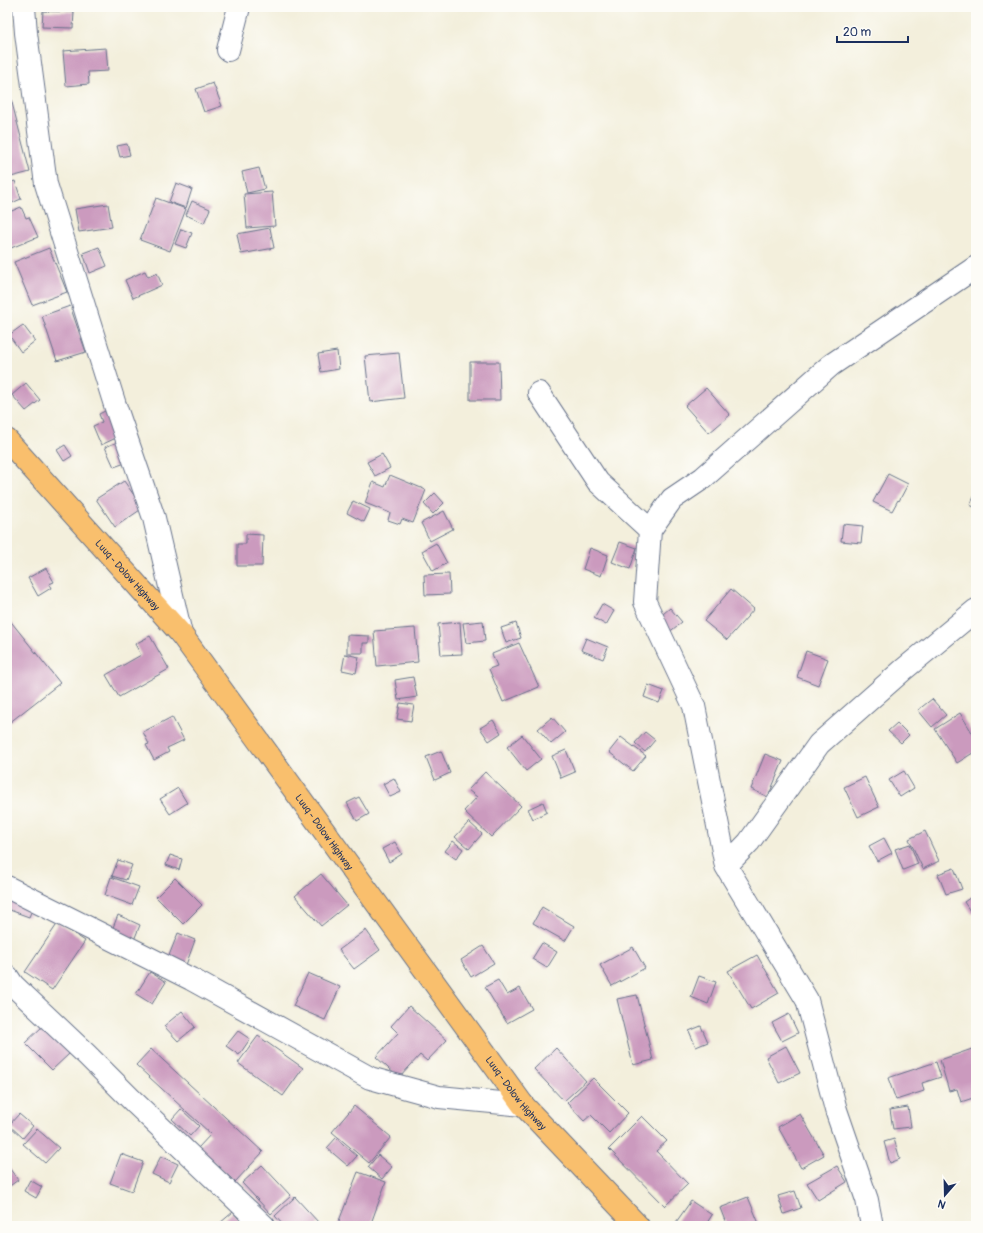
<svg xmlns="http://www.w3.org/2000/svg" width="983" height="1233" font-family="Pangolin,sans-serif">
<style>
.building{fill:#cb9abe}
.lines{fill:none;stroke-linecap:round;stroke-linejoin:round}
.minor-casing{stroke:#67728a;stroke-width:24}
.primary-casing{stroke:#67728a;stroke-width:24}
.minor{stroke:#fff;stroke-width:22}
.primary{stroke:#f9bf6d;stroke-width:22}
.labels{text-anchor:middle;stroke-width:3;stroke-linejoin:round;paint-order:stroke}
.street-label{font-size:10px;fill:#1b2f5e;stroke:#fdfcf7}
</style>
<rect width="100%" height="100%" fill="#fdfcf7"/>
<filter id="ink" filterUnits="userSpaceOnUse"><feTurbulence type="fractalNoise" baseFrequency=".025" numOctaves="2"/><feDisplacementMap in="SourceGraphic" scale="8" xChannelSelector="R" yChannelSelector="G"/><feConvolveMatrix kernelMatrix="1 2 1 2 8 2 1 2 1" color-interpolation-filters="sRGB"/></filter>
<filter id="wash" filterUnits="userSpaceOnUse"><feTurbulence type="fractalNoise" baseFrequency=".012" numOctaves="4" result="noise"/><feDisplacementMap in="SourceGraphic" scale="16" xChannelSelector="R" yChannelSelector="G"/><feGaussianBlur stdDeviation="0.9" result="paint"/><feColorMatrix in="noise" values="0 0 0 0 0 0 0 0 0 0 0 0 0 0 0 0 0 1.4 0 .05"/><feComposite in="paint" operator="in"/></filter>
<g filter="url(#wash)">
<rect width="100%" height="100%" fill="#f3efdc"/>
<g id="blocks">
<path class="building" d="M 8,10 L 11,26 L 7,26 L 7,11 Z
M 43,11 L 74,12 L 73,28 L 42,27 Z
M 106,48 L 108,71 L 88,72 L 89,84 L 66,86 L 63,51 Z
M 213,83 L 222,106 L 204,112 L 196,89 Z
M 11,99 L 30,172 L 7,178 L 7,100 Z
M 127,144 L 130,155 L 120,157 L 117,146 Z
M 259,168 L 265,189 L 247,193 L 242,172 Z
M 15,181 L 21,199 L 7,205 L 7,184 Z
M 176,183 L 192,189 L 186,208 L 169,202 Z
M 272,192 L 275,226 L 247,228 L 244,194 Z
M 156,198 L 186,209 L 170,251 L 140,240 Z
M 192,201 L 210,209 L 204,223 L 186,215 Z
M 108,204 L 112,227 L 79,232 L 75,209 Z
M 21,207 L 26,218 L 29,217 L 38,237 L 11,248 L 7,239 L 7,213 Z
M 270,228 L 274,248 L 241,254 L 237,234 Z
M 181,229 L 192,233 L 186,248 L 175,244 Z
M 99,247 L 107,266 L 90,273 L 83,253 Z
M 49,248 L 67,292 L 32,305 L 14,262 Z
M 145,271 L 148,277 L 157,273 L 162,285 L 133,298 L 125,280 Z
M 70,306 L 86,352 L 57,361 L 42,316 Z
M 23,325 L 35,341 L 21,352 L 9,335 Z
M 337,351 L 339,369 L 321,372 L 318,354 Z
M 399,353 L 404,398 L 370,402 L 365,356 Z
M 470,362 L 499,362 L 500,400 L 470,400 Z
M 26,383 L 40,400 L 26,411 L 12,395 Z
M 706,388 L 730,415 L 709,433 L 685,406 Z
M 105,411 L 116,438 L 101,445 L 93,426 L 102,422 L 99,414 Z
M 120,441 L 128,462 L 114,467 L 105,447 Z
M 65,445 L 72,456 L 64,461 L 57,450 Z
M 382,454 L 390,468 L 375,476 L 367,462 Z
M 888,474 L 908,484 L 899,501 L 898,500 L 892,511 L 873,502 Z
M 390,475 L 426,490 L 413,523 L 402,519 L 400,524 L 388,520 L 390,513 L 365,503 L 373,482 L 385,487 Z
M 124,481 L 143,508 L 115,527 L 96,499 Z
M 435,493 L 444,503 L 433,514 L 424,504 Z
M 976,493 L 976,508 L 970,505 Z
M 353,501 L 370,509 L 364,522 L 347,513 Z
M 444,511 L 453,529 L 430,541 L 421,523 Z
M 843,524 L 863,526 L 861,543 L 841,541 Z
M 246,534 L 263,535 L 262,566 L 237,566 L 237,544 L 246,544 Z
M 620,542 L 637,548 L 630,569 L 612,562 Z
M 436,543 L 447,563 L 433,571 L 422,551 Z
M 590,548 L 608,555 L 601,576 L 583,569 Z
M 46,568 L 54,582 L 49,584 L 51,588 L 38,596 L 28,578 Z
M 449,574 L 450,594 L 425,595 L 424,575 Z
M 731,589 L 754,609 L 727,640 L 704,621 Z
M 602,604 L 614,611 L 606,625 L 594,618 Z
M 670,608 L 682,622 L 668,633 L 657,619 Z
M 8,618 L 60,683 L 9,723 L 7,721 L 7,619 Z
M 483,621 L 485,641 L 466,643 L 463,623 Z
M 460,622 L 462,654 L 441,655 L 438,624 Z
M 516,623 L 521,638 L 506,643 L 501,628 Z
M 415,628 L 418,662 L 377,666 L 374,631 Z
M 347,635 L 369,636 L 369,643 L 363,643 L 363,653 L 347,653 Z
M 150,636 L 169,669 L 119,697 L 106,675 L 141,655 L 135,644 Z
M 586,638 L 608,647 L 603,659 L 581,650 Z
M 519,643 L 539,687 L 503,702 L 489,669 L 497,666 L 492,654 Z
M 806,651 L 828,659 L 818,685 L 797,677 Z
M 345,654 L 359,657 L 356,673 L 342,670 Z
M 413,677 L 417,697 L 398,700 L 395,680 Z
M 648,685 L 664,691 L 659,703 L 644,697 Z
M 932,699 L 946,715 L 932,727 L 918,710 Z
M 400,703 L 414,705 L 411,721 L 397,719 Z
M 960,713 L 976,739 L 976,751 L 957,763 L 935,729 Z
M 172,717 L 184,740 L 167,748 L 169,752 L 154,760 L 146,745 L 149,744 L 143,732 Z
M 552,717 L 565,732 L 551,744 L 538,729 Z
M 493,720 L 501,733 L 489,741 L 480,728 Z
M 897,723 L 909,735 L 901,743 L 888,731 Z
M 645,732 L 655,740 L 645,752 L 635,743 Z
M 522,735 L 541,759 L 526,771 L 507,747 Z
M 621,737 L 646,756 L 633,771 L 609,752 Z
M 566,750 L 575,772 L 561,778 L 552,756 Z
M 441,751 L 450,773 L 435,780 L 426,757 Z
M 765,754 L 783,761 L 768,797 L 751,789 Z
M 904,771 L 914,788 L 900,797 L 889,780 Z
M 485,772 L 521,806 L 491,837 L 464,811 L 477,797 L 468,790 Z
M 865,777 L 879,807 L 858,817 L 844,787 Z
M 394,778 L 401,792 L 390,797 L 383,784 Z
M 178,788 L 187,803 L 170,814 L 160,799 Z
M 359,797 L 369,814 L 357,821 L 347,803 Z
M 543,802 L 547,812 L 533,819 L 528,809 Z
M 469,822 L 482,834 L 469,849 L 455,837 Z
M 925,831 L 939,861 L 923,869 L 909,839 Z
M 884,838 L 892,853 L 877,861 L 869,846 Z
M 453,841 L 463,849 L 456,859 L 445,851 Z
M 395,842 L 402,854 L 389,862 L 382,849 Z
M 910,844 L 918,864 L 903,870 L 895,849 Z
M 170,855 L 182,859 L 179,870 L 166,865 Z
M 118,860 L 132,865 L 126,880 L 112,876 Z
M 954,868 L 962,889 L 946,894 L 938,874 Z
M 321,874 L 347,905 L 321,926 L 295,896 Z
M 111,877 L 139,887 L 132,905 L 105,895 Z
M 175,878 L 202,905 L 183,924 L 156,897 Z
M 7,891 L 35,902 L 29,917 L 7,909 Z
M 974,895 L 976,898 L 976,911 L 972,914 L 964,902 Z
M 542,907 L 574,926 L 565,941 L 533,923 Z
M 118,915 L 140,925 L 134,940 L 112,930 Z
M 58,923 L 85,941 L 52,990 L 25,972 Z
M 366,930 L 380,950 L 354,969 L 339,950 Z
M 178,933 L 195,940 L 186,965 L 168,958 Z
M 542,943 L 557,952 L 547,968 L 532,959 Z
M 483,946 L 494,963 L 471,977 L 461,960 Z
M 633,947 L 645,968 L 612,986 L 600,965 Z
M 757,955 L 779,993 L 751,1009 L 728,971 Z
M 150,972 L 166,982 L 152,1004 L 136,994 Z
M 308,973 L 340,987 L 325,1020 L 293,1006 Z
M 699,976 L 716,982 L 708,1004 L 691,997 Z
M 498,980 L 507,995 L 520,988 L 532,1009 L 507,1023 L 485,987 Z
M 637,995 L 653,1060 L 633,1065 L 617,999 Z
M 409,1006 L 447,1040 L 427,1061 L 420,1055 L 399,1078 L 376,1057 L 398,1033 L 391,1026 Z
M 182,1011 L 195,1027 L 178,1041 L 164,1026 Z
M 789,1014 L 798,1033 L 782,1041 L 772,1023 Z
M 43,1026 L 70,1053 L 52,1070 L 25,1043 Z
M 701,1026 L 708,1042 L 696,1047 L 689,1031 Z
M 238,1031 L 250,1039 L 239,1055 L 226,1046 Z
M 258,1036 L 303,1068 L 283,1096 L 238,1063 Z
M 786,1046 L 800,1073 L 779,1083 L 766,1057 Z
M 556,1048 L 586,1081 L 564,1101 L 534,1069 Z
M 975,1048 L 976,1097 L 961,1102 L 957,1089 L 949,1091 L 940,1060 Z
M 151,1049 L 263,1152 L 235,1182 L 198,1148 L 211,1134 L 136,1065 Z
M 936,1062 L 941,1077 L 922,1083 L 924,1091 L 896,1100 L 888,1078 Z
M 593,1078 L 628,1113 L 609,1133 L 591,1115 L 584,1121 L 567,1103 Z
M 354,1106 L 391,1137 L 369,1163 L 332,1132 Z
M 908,1107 L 911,1127 L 893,1129 L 890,1110 Z
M 181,1109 L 199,1126 L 190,1136 L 172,1119 Z
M 19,1114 L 33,1126 L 23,1138 L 9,1125 Z
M 800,1114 L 824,1155 L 801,1168 L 778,1127 Z
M 642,1116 L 667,1141 L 656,1151 L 688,1184 L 665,1206 L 609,1149 Z
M 37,1129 L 59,1148 L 45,1163 L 23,1144 Z
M 336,1138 L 357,1156 L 348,1166 L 327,1148 Z
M 894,1139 L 900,1159 L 890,1163 L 884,1142 Z
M 121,1154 L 143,1162 L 132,1191 L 110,1183 Z
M 378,1155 L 392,1167 L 382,1179 L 368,1167 Z
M 161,1156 L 178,1164 L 169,1182 L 152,1174 Z
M 7,1165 L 18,1180 L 7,1188 Z
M 262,1165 L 291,1196 L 271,1214 L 242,1183 Z
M 837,1166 L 847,1182 L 818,1200 L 807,1183 Z
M 358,1172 L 386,1182 L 370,1226 L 337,1226 Z
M 30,1180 L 42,1187 L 36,1198 L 24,1191 Z
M 795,1191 L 801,1208 L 784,1214 L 778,1196 Z
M 295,1197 L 319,1223 L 316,1226 L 284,1226 L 275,1216 Z
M 748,1197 L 760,1226 L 727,1226 L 720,1208 Z
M 691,1201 L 712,1215 L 705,1226 L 676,1226 L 674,1225 Z
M 233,1212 L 245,1226 L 223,1226 L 220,1223 Z"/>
</g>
</g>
<g filter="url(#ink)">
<use href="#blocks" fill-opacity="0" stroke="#67728a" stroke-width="1"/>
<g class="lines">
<defs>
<path id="minor" d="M 24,7 L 26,33 L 46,184 L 115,405 L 154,518 L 181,634
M 228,50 L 239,7
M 539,393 L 598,482 L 650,530 L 645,602 L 694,706 L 726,866 L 749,842 L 819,744 L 903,670 L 976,610
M 650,530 L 672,499 L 703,478 L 831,365 L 976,267
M 726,866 L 807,1000 L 836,1110 L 867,1200 L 872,1226
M 7,887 L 191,979 L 370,1078 L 439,1097 L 523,1105
M 7,976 L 13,985 L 87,1055 L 134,1102 L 264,1226"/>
<g id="primary">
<path id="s1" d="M 7,440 L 181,634 L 523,1105 L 638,1226"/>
</g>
</defs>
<use href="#minor" class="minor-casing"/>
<use href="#primary" class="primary-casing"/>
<use href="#minor" class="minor"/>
<use href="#primary" class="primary"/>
</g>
</g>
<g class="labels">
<g class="street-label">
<text dy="4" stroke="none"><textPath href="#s1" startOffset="181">Luuq - Dolow Highway</textPath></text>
<text dy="4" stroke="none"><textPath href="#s1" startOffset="505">Luuq - Dolow Highway</textPath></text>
<text dy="4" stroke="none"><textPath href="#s1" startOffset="829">Luuq - Dolow Highway</textPath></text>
</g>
</g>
<rect width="983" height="1233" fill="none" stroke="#fdfcf7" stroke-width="24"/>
<g transform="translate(945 1195) rotate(200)" stroke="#fdfcf7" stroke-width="3" paint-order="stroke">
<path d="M0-3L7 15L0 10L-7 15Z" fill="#1b2f5e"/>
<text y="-6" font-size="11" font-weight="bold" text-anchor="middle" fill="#1b2f5e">N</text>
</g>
<path d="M837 36v6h71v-6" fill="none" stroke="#1b2f5e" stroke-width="2"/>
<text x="843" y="36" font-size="12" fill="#1b2f5e" stroke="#fdfcf7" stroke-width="3" paint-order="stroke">20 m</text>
</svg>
